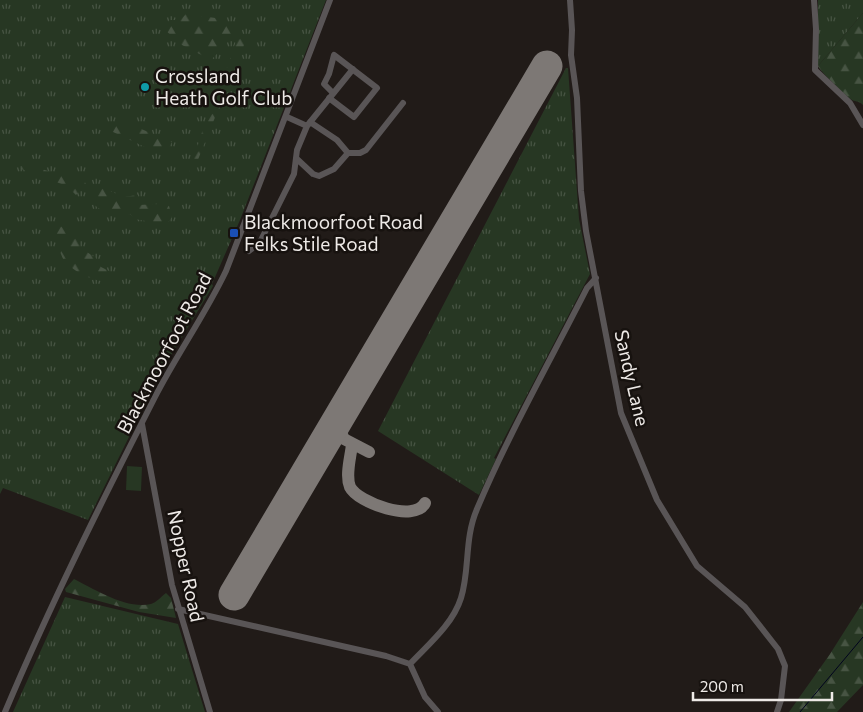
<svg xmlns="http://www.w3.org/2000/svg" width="863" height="712" font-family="Commissioner,sans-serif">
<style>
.grass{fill:url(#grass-tufts)}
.forest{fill:url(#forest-firs)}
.park{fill:#273723}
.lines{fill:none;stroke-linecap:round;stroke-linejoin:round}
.stream{stroke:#00031e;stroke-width:1}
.taxiway{stroke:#7d7875;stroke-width:12}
.runway{stroke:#7d7875;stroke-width:31}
.minor{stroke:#595556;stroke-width:6}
.culture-dot{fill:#0f9aa8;stroke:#17120f;stroke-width:2}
.transit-dot{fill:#1a4fb4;stroke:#17120f;stroke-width:2}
.labels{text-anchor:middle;stroke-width:5;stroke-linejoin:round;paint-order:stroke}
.poi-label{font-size:19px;fill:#eeeae7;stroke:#17120f;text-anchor:start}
.street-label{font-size:19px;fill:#eeeae7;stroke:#17120f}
</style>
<defs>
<pattern id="grass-tufts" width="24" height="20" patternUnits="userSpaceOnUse" patternTransform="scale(1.25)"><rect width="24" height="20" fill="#273723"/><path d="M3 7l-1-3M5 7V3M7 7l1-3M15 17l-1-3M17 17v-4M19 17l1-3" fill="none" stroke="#475443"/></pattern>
<pattern id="forest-firs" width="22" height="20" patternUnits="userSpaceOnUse" patternTransform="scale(1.25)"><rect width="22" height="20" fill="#273723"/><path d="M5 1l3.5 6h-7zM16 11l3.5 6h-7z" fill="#475443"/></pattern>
</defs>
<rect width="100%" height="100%" fill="#211b18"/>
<path class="grass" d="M 0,0 L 326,0 L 240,220 L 212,284 L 213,286 L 162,370 L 88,520 L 3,488 L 0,494 Z
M 818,0 L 863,0 L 863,13 L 818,66 Z
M 566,68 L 568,68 L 579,219 L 590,274 L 494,458 L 496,459 L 479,495 L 378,431 Z
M 65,597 L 178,624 L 205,712 L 13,712 Z"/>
<path class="forest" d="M 863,13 L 863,105 C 859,101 857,102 852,100 C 848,98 820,71 818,66 Z
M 186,14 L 223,19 C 246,27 220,51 211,60 L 182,45 L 165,30 L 169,20 L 180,20 Z
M 238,35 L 247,38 L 193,172 L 188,176 L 211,104 L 226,71 Z
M 120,120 L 172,142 L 164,156 L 111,131 Z
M 25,155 L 32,166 L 86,183 L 76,195 L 67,186 L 21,169 Z
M 100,186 L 123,197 L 138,195 L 139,205 L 159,204 L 169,206 L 172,217 L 166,225 L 135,219 L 130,214 C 115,219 104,213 92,203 Z
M 47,225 C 63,225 82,230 80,248 L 95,257 L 101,267 L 109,271 L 110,278 L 107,282 C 91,280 72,272 63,258 C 60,254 60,248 57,244 C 53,238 47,237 44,230 Z
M 74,579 C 94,589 127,610 151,604 C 156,603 162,596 166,593 L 171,598 L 176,618 L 139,612 L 66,592 L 65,589 Z
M 863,602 L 863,685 L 837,712 L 789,712 L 830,654 Z"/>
<path class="park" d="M 127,466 L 142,467 L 141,491 L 126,490 Z"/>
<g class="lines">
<path class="stream" d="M 800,712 L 863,637"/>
<path class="taxiway" d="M 343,412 L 341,433 L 344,439 L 369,452
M 352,444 C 351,456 345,475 350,487 C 358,503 415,523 425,503"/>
<path class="runway" d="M 234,595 L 547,66"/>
<path class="minor" d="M 570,0 L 572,30 L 571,55 L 577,98 L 581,191 L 586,231 L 621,413 L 657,500 L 697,566 L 745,607 L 778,649 L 785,666 L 781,700 L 777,712
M 814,0 L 816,29 L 815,70 L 850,103 L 863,125
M 329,98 L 354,117 L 377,88 L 334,55 L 329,74 L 324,84 L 333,93
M 287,117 L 307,126
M 310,122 L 337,140 L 348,153
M 348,153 L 360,153 L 366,150 L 403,103
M 297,159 L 313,174 L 319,176 L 334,169 L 348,153
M 249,251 L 260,242 L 294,174 L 297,150 L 307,126 L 353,69
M 142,424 L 172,585 L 210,712
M 178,609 L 386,656 L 410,664
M 410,664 C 428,645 453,624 461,598 C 470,570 464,539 477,509 C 509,433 550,361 587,288 L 596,278
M 410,664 L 425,697 L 438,712
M 5,712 C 50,605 102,501 155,397 C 177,354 205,315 226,271 L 330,0"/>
</g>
<circle class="culture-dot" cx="145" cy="87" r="5"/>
<rect class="transit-dot" x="229" y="228" width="10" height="10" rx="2.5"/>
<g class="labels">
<g class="poi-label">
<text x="155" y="83">Crossland<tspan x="155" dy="22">Heath Golf Club</tspan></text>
<text x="244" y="229">Blackmoorfoot Road<tspan x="244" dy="22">Felks Stile Road</tspan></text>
</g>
<g class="street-label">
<text transform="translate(164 353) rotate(-62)" y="7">Blackmoorfoot Road</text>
<text transform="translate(632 378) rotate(77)" y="7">Sandy Lane</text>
<text transform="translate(186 566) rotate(78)" y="7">Nopper Road</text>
</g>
</g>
<path d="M693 692v8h139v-8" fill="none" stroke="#eeeae7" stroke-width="2.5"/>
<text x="700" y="692" font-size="15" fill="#eeeae7" stroke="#17120f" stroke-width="4" paint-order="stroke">200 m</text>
</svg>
